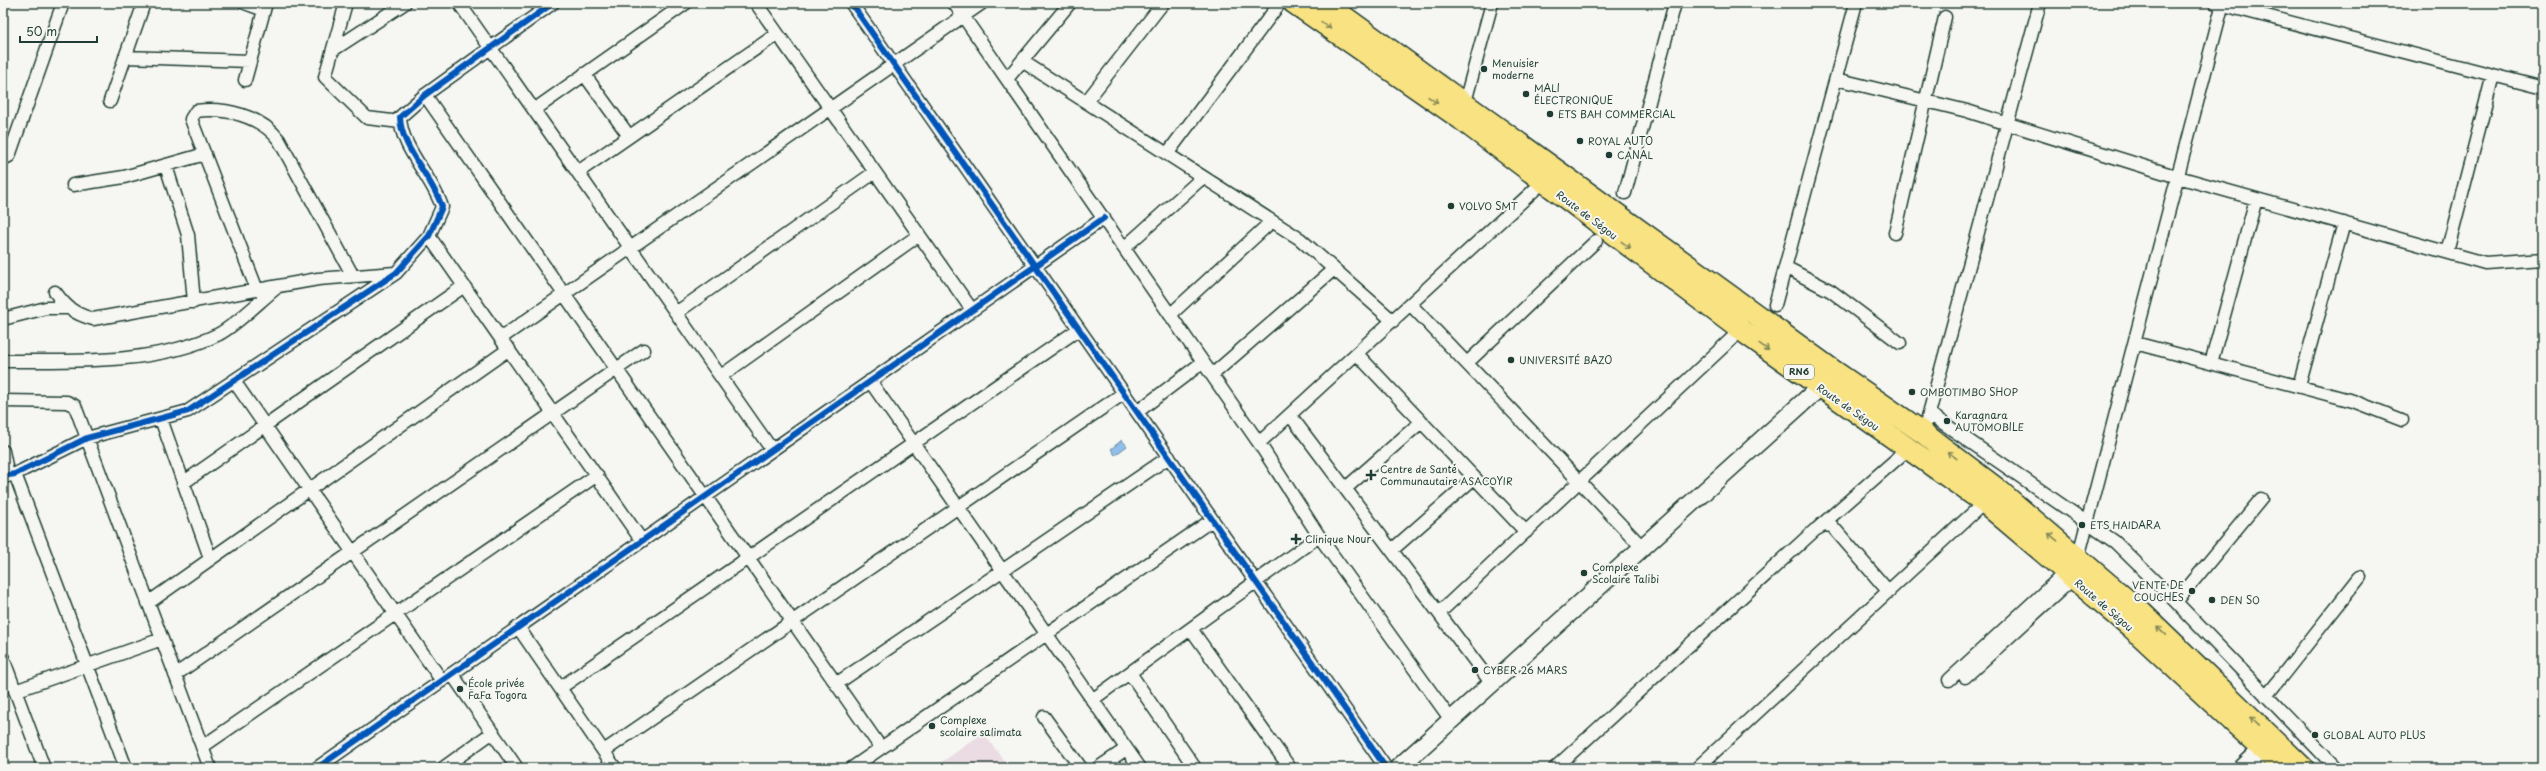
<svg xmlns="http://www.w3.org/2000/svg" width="2546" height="771" font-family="'Playpen Sans',sans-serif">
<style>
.built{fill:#ebdce3}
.water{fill:#91bfeb;stroke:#638ba2}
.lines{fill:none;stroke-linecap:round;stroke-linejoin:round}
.street-casing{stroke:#1f3d34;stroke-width:15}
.secondary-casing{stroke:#1f3d34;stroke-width:20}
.highway-casing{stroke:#1f3d34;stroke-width:24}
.street{stroke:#f6f6f2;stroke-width:12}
.secondary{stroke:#f6f6f2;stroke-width:17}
.highway{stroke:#f8e281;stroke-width:21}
.cycleway-casing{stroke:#f6f6f2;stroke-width:8}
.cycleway{stroke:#0057b8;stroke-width:6}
.oneway{stroke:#818757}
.poi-dot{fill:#1f3d34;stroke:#f6f6f2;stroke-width:1.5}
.labels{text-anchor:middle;stroke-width:4;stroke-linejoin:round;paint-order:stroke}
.shield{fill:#f6f6f2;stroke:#60746d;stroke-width:1}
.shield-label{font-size:9px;font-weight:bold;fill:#1f3d34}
.poi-label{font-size:10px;fill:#1f3d34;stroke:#f6f6f2;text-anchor:start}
.street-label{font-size:10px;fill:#1f3d34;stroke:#f6f6f2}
</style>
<rect width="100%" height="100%" fill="#f6f6f2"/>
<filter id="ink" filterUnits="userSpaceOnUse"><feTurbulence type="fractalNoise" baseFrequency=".025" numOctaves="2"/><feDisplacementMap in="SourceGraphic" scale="8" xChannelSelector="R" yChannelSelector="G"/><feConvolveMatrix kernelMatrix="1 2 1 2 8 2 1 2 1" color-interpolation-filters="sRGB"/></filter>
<g filter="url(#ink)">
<path class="built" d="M 983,733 L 1010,768 L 936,768 L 935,767 Z"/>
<path class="water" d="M 1122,440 L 1127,446 L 1115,455 L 1111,449 Z"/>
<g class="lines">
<defs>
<path id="street" d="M 245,3 L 264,10
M 346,3 L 325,77 L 367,118 L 400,122
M 459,3 L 772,450
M 756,3 L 972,310
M 851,3 L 1386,768
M 954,3 L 1259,443 L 1319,536 L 1451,720
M 2216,3 L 2543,88
M 333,50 L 405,3
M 125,57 L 250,61
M 1022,61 L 1300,239 L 1393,321
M 584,74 L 629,136
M 1007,79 L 1070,3
M 1836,79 L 1967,111 L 2178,177 L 2485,263 L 2543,259
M 245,80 L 266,3
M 425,95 L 881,748
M 110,101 L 144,3
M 1086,102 L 1163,3
M 1465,102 L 1492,3
M 534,110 L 686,3
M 1167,154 L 1277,7
M 3,159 L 9,156 L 63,3
M 166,166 L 188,235 L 194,302
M 578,172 L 777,34
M 73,185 L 124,177 L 205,154
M 1625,193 L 1675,3
M 1895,233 L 1945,17
M 429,236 L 642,541
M 1124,248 L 1203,177
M 2447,252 L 2493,75
M 1785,267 L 1831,291 L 1900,343
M 257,290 L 191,119 L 196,111 C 225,107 261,116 279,140 L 353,276
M 55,292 C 66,307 74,314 93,319 L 318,279 L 395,273
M 1410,304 L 1643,548
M 1775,305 L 1856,3
M 676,313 L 875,172
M 1170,315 L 1272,221
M 3,319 L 46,308 L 67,308
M 501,338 L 982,3
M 2135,343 L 2353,401 L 2402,420
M 1357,354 L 1526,532
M 3,361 C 72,361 156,365 219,334 C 236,325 260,301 276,288
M 1467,363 L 1596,241
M 2211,363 L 2256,199
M 1212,375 L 1334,269
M 721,376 L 919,235
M 234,381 L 442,681
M 870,381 L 1140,768
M 2299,386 L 2344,223
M 3,401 L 67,402 L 75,406 L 210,768
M 1137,412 L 1203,362
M 1930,414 L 2115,542 L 2176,602 L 2336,768
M 1290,415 L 1492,684
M 161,419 L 210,558
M 1927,421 L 2040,3
M 1259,443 L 1543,182
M 3,451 L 8,476
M 15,474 L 126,768
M 3,476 L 15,474 L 87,438 L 188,411 L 396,273 L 429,236 L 442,207 C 432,176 401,149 400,117 L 425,95 L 553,3
M 183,483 L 464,286
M 1346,488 L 1421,422
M 1818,528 L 1908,449
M 1392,550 L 1474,478
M 2176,602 L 2261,499
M 148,603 L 509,349
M 1439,613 L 1741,330
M 518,627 L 615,768
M 1191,629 L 1290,768
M 3,658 L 44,768
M 1130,673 L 1195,768
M 452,674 L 517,768
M 175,675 L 644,350
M 1965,677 L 2078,574
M 1949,680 L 2067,571 L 2078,558 L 2223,3
M 836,684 L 1169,457
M 560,688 L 1079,329
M 15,691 L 162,639
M 2266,696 L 2360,577
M 1092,700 L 1319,536
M 1044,717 L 1081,768
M 202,747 L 597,475
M 604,751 L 1124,393
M 317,768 L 1104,218
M 443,768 L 493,732
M 852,768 L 1212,520
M 1098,768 L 1126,749
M 1555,768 L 1815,530 L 1824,525 L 1832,526 L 1889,592
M 1697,768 L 1988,499
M 2239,768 L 2264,744
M 2251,768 L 2271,749"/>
<path id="secondary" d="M 1398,768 L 1830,378"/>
<path id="highway" d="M 1294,3 L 1461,119 L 1741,330 L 1985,503 L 2130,626 L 2283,768
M 1325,3 L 1835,372 L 1922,432 L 1996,488 L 2142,613 L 2303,768"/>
</defs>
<use href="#street" class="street-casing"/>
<use href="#secondary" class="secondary-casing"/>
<use href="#highway" class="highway-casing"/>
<use href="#street" class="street"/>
<use href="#secondary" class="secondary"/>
<use href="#highway" class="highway"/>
<defs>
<path id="cycleway" d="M 851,3 L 1386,768
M 3,476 L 15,474 L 87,438 L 188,411 L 396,273 L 429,236 L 442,207 C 432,176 401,149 400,117 L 425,95 L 553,3
M 317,768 L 1104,218"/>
</defs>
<use href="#cycleway" class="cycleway-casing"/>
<use href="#cycleway" class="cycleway"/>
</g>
<defs><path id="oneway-shaft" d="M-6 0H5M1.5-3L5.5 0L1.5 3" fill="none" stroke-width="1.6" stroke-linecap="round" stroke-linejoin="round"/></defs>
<g class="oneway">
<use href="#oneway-shaft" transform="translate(1326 25) rotate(35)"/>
<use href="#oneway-shaft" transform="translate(1433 100) rotate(35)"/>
<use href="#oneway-shaft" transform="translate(1626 245) rotate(36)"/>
<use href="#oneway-shaft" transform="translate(1764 347) rotate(36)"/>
<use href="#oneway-shaft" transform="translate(1952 455) rotate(-143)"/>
<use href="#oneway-shaft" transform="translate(2053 537) rotate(-140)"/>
<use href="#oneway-shaft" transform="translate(2161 631) rotate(-137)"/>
<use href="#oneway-shaft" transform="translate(2255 721) rotate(-136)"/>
</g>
</g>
<g class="poi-dot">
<circle cx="1484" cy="69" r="4"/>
<circle cx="1526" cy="94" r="4"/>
<circle cx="1550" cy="114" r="4"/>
<circle cx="1580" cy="141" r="4"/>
<circle cx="1609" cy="155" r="4"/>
<circle cx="1451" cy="206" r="4"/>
<circle cx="1511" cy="360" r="4"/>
<circle cx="1912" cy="392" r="4"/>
<circle cx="1947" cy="421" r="4"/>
<path d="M1369 469h4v4h4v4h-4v4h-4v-4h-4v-4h4z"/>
<circle cx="2082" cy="525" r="4"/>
<path d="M1294 533h4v4h4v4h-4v4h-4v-4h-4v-4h4z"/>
<circle cx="1584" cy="573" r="4"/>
<circle cx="2192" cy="591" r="4"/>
<circle cx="2212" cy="600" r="4"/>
<circle cx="1475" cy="670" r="4"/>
<circle cx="460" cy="689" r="4"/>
<circle cx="932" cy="726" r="4"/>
<circle cx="2315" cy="735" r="4"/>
</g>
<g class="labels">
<rect class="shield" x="1784" y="365" width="30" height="14" rx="3"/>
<g class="shield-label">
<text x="1799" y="375">RN6</text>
</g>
<g class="poi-label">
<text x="1492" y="67">Menuisier<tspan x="1492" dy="12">moderne</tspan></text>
<text x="1534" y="92">MALI<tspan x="1534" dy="12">ÉLECTRONIQUE</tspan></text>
<text x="1558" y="118">ETS BAH COMMERCIAL</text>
<text x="1588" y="145">ROYAL AUTO</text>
<text x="1617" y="159">CANAL</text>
<text x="1459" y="210">VOLVO SMT</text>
<text x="1519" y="364">UNIVERSITÉ BAZO</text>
<text x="1920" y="396">OMBOTIMBO SHOP</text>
<text x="1955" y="419">Karagnara<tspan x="1955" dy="12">AUTOMOBILE</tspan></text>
<text x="1380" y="473">Centre de Santé<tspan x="1380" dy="12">Communautaire ASACOYIR</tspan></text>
<text x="2090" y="529">ETS HAIDARA</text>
<text x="1305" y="543">Clinique Nour</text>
<text x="1592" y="571">Complexe<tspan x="1592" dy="12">Scolaire Talibi</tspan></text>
<text x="2184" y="589" text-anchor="end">VENTE DE<tspan x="2184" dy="12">COUCHES</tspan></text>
<text x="2220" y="604">DEN SO</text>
<text x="1483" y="674">CYBER 26 MARS</text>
<text x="468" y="687">École privée<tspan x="468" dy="12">FaFa Togora</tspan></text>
<text x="940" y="724">Complexe<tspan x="940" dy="12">scolaire salimata</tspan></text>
<text x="2323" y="739">GLOBAL AUTO PLUS</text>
</g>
<g class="street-label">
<text transform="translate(1587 215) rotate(37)" y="4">Route de Ségou</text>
<text transform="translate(1848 407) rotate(35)" y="4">Route de Ségou</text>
<text transform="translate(2104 605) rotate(41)" y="4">Route de Ségou</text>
</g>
</g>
<rect width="2546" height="771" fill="none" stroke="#f6f6f2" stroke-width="16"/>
<rect x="8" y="8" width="2530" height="755" fill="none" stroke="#1f3d34" stroke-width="1.5" filter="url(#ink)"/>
<path d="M20 36v6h77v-6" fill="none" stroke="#1f3d34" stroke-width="2"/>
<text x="26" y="36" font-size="12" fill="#1f3d34" stroke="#f6f6f2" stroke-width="3" paint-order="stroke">50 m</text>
</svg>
